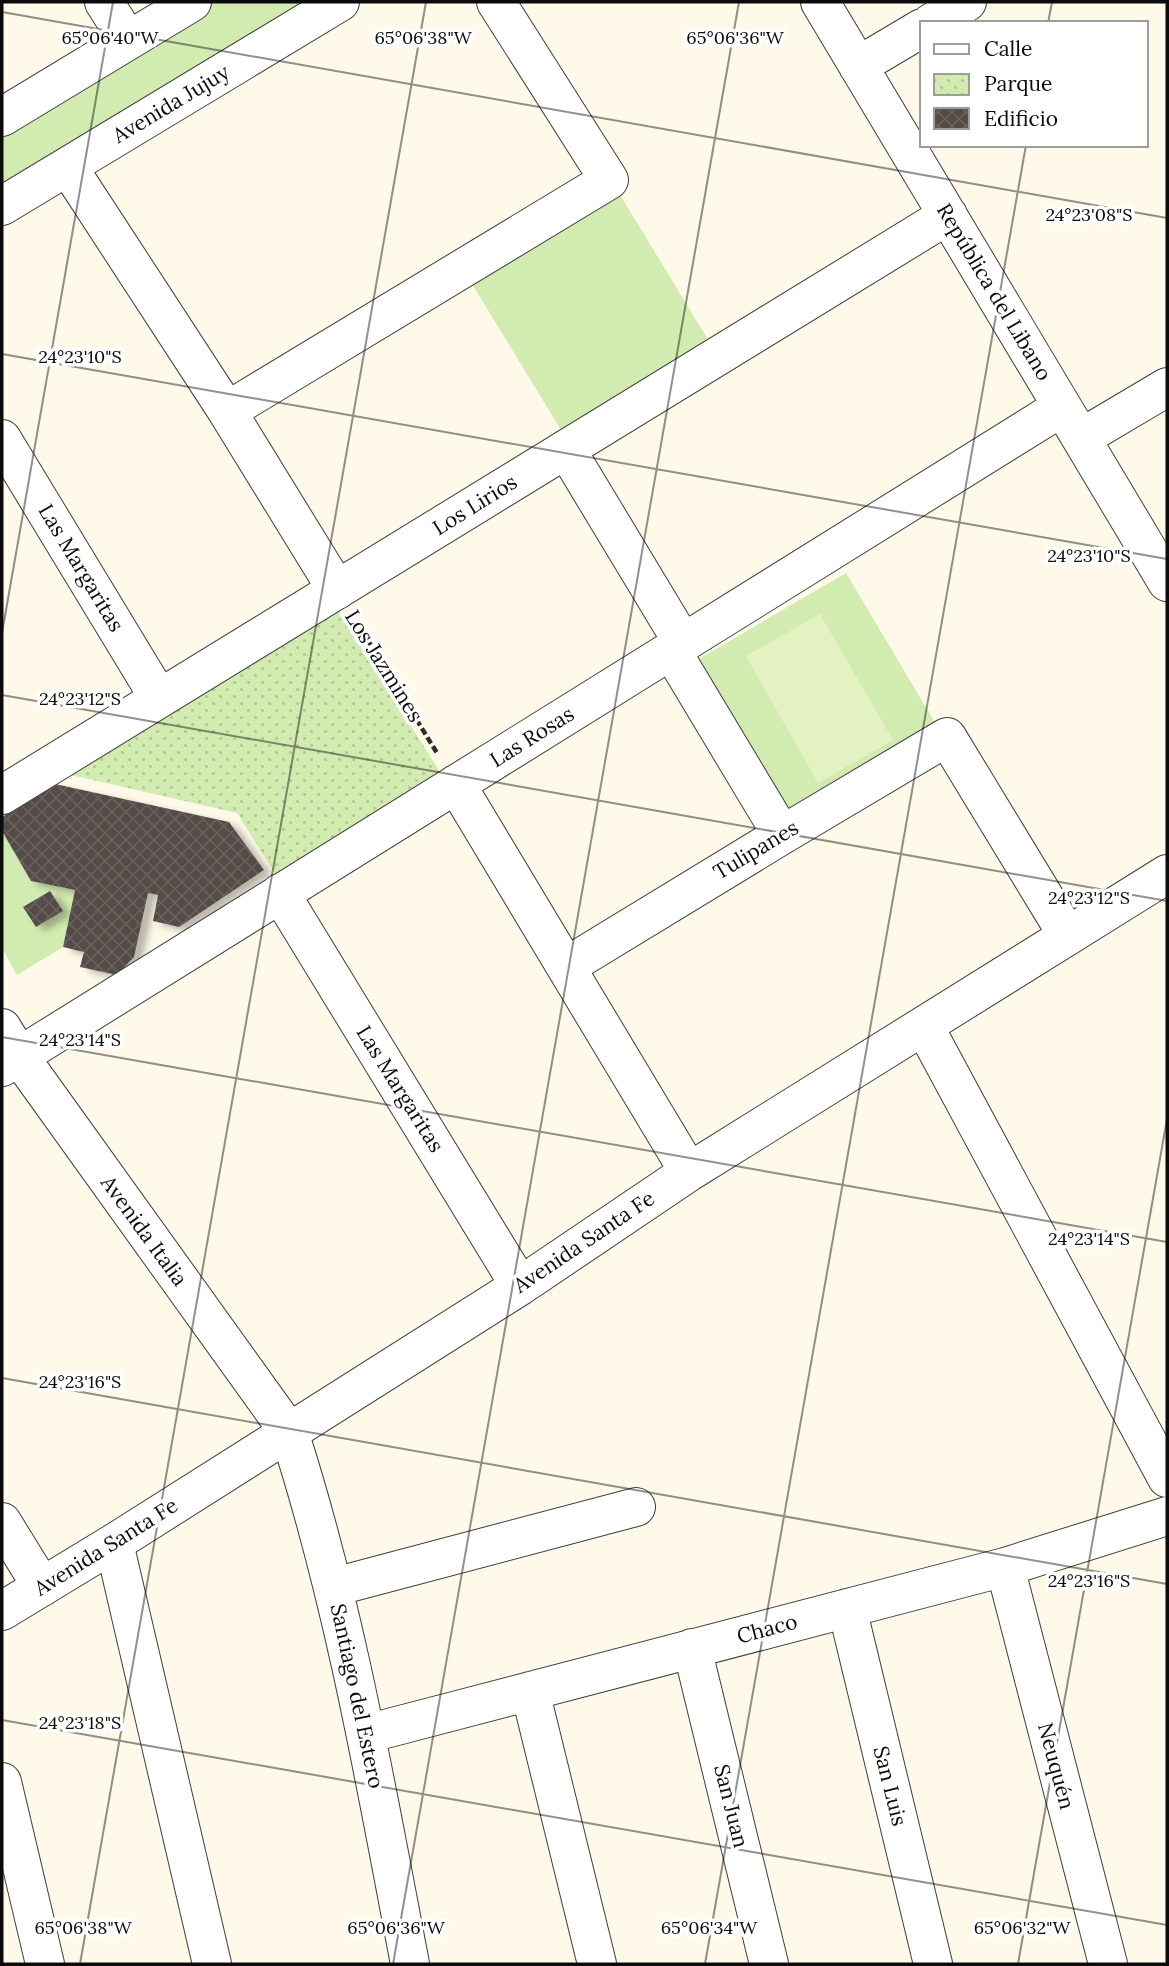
<svg xmlns="http://www.w3.org/2000/svg" width="1169" height="1966" font-family="Lora,serif">
<style>
.grass{fill:#d2ebb0}
.park{fill:url(#park-dots)}
.pitch{fill:#e4f2c3}
.building{fill:url(#building-cross-hatch);filter:url(#shadow)}
.lines{fill:none;stroke-linecap:round;stroke-linejoin:round}
.minor-casing{stroke:#3e3e3e;stroke-width:40}
.path{stroke:#2d2d2d;stroke-width:4.5;stroke-dasharray:7 3.5;stroke-linecap:butt}
.minor{stroke:#fff;stroke-width:38}
.ticks{fill:none;stroke:#0b0b0b;stroke-width:2;stroke-opacity:0.45}
.labels{text-anchor:middle;stroke-width:7;stroke-linejoin:round;paint-order:stroke}
.street-label{font-size:21px;fill:#0b0b0b;stroke:#fff}
.ticks-label{font-size:18px;text-anchor:middle;fill:#0b0b0b;stroke:#fff;stroke-width:7;stroke-linejoin:round;paint-order:stroke}
</style>
<defs>
<pattern id="park-dots" width="8" height="8" patternUnits="userSpaceOnUse" patternTransform="scale(1.75)"><rect width="8" height="8" fill="#d2ebb0"/><path d="M2 2h.1M6 6h.1" fill="none" stroke="#b3c896" stroke-width="1.8" stroke-linecap="round"/></pattern>
<pattern id="building-cross-hatch" width="8" height="8" patternUnits="userSpaceOnUse" patternTransform="scale(1.75)"><rect width="8" height="8" fill="#544b47"/><path d="M0 0l8 8M0 8l8-8" fill="none" stroke="#68605d"/></pattern>
<filter id="shadow"><feDropShadow dx="8" dy="4.5" stdDeviation="3.5" flood-color="#0004"/></filter>
</defs>
<rect width="100%" height="100%" fill="#fff9e9"/>
<path class="grass" d="M 192,2 L 340,2 L 2,206 L 2,117 Z
M 617,190 L 709,341 L 561,430 L 469,279 Z
M 846,573 L 940,731 L 791,818 L 697,660 Z
M 2,831 L 31,881 L 75,890 L 63,947 L 17,975 L 2,948 Z"/>
<path class="park" d="M 336,608 L 440,772 L 276,875 L 237,813 L 71,775 Z"/>
<path class="pitch" d="M 820,614 L 893,740 L 818,783 L 746,656 Z"/>
<path class="building" d="M 55,784 L 229,822 L 264,870 L 179,927 L 153,921 L 158,895 L 148,893 L 134,957 L 117,975 L 80,967 L 84,952 L 63,947 L 75,890 L 31,881 L 2,831 L 2,817 Z
M 50,891 L 63,911 L 36,927 L 23,907 Z"/>
<g class="lines">
<defs>
<path id="minor" d="M 104,2 L 128,40
M 820,2 L 1167,582
M 931,23 L 967,2
M 858,66 L 922,28
M 2,117 L 192,2
M 68,167 L 227,411 L 337,590
M 2,206 L 340,2
M 227,411 L 609,180 L 496,2
M 1081,438 L 1167,387
M 2,439 L 159,698
M 566,449 L 683,643
M 671,650 L 782,835
M 456,784 L 689,1172
M 2,795 L 948,215
M 280,893 L 520,1286
M 567,966 L 782,835 L 947,737 L 1068,936
M 924,1026 L 1167,1478
M 2,1028 L 19,1056 L 289,1432 C 345,1606 376,1786 410,1964
M 2,1067 L 1062,407
M 2,1522 L 42,1587
M 114,1543 L 212,1964
M 1005,1567 L 1108,1964
M 334,1587 L 636,1507
M 847,1608 L 933,1964
M 2,1611 L 114,1543 L 520,1286 L 689,1172 L 1167,874
M 692,1648 L 769,1964
M 530,1691 L 597,1964
M 366,1734 L 1005,1567 L 1167,1516
M 2,1782 L 45,1964"/>
</defs>
<use href="#minor" class="minor-casing"/>
<path class="path" d="M 356,621 L 437,753"/>
<use href="#minor" class="minor"/>
</g>
<path class="ticks" d="M 2,12 L 1167,218M 1048,23 L 1052,2M 2,354 L 1167,559M 2,633 L 113,2M 2,695 L 1167,901M 2,1037 L 1167,1242M 2,1378 L 1167,1584M 2,1720 L 1167,1925M 80,1964 L 426,2M 393,1964 L 739,2M 705,1964 L 1026,145M 1018,1964 L 1167,1119"/>
<g class="labels">
<g class="street-label">
<text transform="translate(171 104) rotate(-31)" y="7">Avenida Jujuy</text>
<text transform="translate(994 292) rotate(59)" y="7">República del Libano</text>
<text transform="translate(475 505) rotate(-32)" y="7">Los Lirios</text>
<text transform="translate(81 568) rotate(59)" y="7">Las Margaritas</text>
<text transform="translate(384 666) rotate(58)" y="7">Los Jazmines</text>
<text transform="translate(532 737) rotate(-32)" y="7">Las Rosas</text>
<text transform="translate(756 850) rotate(-31)" y="7">Tulipanes</text>
<text transform="translate(400 1089) rotate(58)" y="7">Las Margaritas</text>
<text transform="translate(144 1231) rotate(54)" y="7">Avenida Italia</text>
<text transform="translate(584 1242) rotate(-34)" y="7">Avenida Santa Fe</text>
<text transform="translate(106 1547) rotate(-32)" y="7">Avenida Santa Fe</text>
<text transform="translate(767 1629) rotate(-15)" y="7">Chaco</text>
<text transform="translate(357 1696) rotate(78)" y="7">Santiago del Estero</text>
<text transform="translate(1056 1766) rotate(75)" y="7">Neuquén</text>
<text transform="translate(890 1786) rotate(76)" y="7">San Luis</text>
<text transform="translate(731 1806) rotate(76)" y="7">San Juan</text>
</g>
</g>
<g class="ticks-label">
<text x="423" y="44">65°06'38"W</text>
<text x="735" y="44">65°06'36"W</text>
<text x="110" y="44">65°06'40"W</text>
<text x="1089" y="221">24°23'08"S</text>
<text x="80" y="363">24°23'10"S</text>
<text x="1089" y="562">24°23'10"S</text>
<text x="80" y="705">24°23'12"S</text>
<text x="1089" y="904">24°23'12"S</text>
<text x="80" y="1046">24°23'14"S</text>
<text x="1089" y="1245">24°23'14"S</text>
<text x="80" y="1388">24°23'16"S</text>
<text x="1089" y="1587">24°23'16"S</text>
<text x="80" y="1729">24°23'18"S</text>
<text x="83" y="1934">65°06'38"W</text>
<text x="396" y="1934">65°06'36"W</text>
<text x="709" y="1934">65°06'34"W</text>
<text x="1022" y="1934">65°06'32"W</text>
</g>
<rect width="1169" height="1966" fill="none" stroke="#0b0b0b" stroke-width="7"/>
<rect x="920" y="21" width="228" height="126" fill="#ffffff" stroke="#9d9d9d" stroke-width="2"/>
<rect x="934" y="44" width="35" height="10" fill="#ffffff" stroke="#9d9d9d" stroke-width="2"/>
<text x="984" y="56" font-size="21" fill="#0b0b0b">Calle</text>
<rect x="934" y="74" width="35" height="21" fill="url(#park-dots)" stroke="#9d9d9d" stroke-width="2"/>
<text x="984" y="91" font-size="21" fill="#0b0b0b">Parque</text>
<rect x="934" y="108" width="35" height="21" fill="url(#building-cross-hatch)" stroke="#9d9d9d" stroke-width="2"/>
<text x="984" y="126" font-size="21" fill="#0b0b0b">Edificio</text>
</svg>
